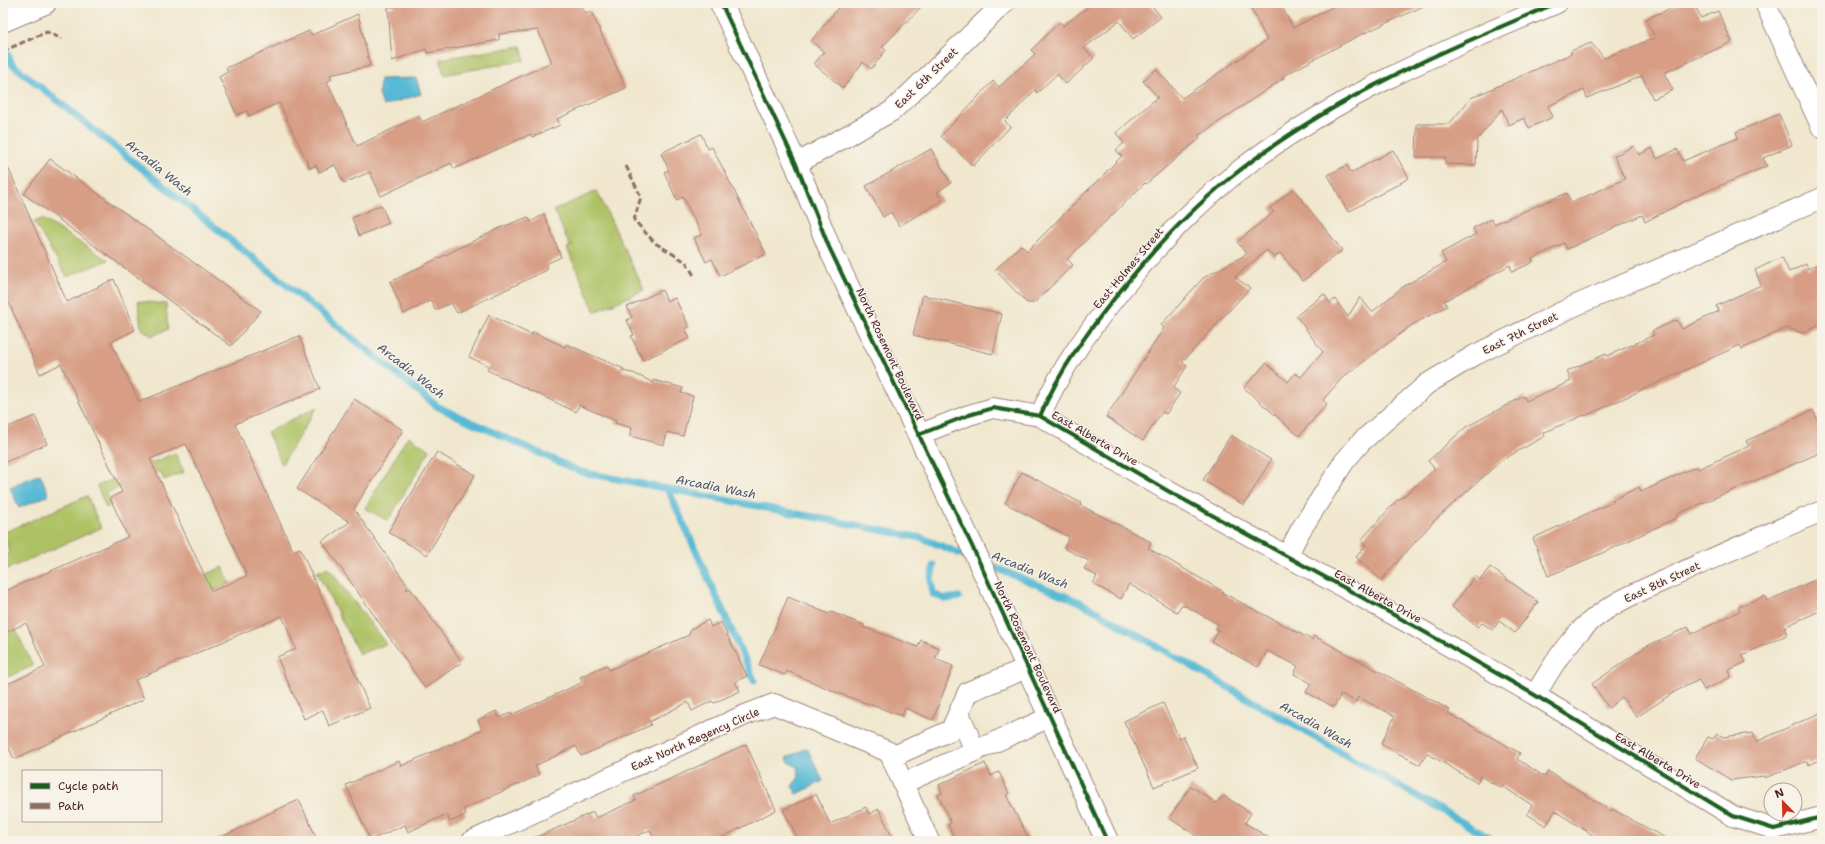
<svg xmlns="http://www.w3.org/2000/svg" width="1825" height="844" font-family="'Shantell Sans',sans-serif">
<style>
.green{fill:#aec265;stroke:#7c7048}
.water{fill:#56b9d5;stroke:#506c80}
.lines{fill:none;stroke-linecap:round;stroke-linejoin:round}
.stream{stroke:#56b9d5;stroke-width:7}
.building{fill:#d79e85;fill-rule:evenodd}
.minor-casing{stroke:#9d837c;stroke-width:22}
.tertiary-casing{stroke:#9d837c;stroke-width:24}
.minor{stroke:#fff;stroke-width:20}
.tertiary{stroke:#fff;stroke-width:22}
.quiet{stroke:#8d6e63;stroke-width:3;stroke-dasharray:6 3;stroke-linecap:butt}
.cycleway-casing{stroke:#f7f3e8;stroke-width:6}
.cycleway{stroke:#1b5e20;stroke-width:4}
.labels{text-anchor:middle;stroke-width:3;stroke-linejoin:round;paint-order:stroke}
.street-label{font-size:11px;fill:#4a1f2b;stroke:#f7f3e8}
.water-label{font-size:12px;font-style:italic;fill:#4e5566;stroke:#f7f3e8}
</style>
<rect width="100%" height="100%" fill="#f7f3e8"/>
<filter id="ink" filterUnits="userSpaceOnUse"><feTurbulence type="fractalNoise" baseFrequency=".025" numOctaves="2"/><feDisplacementMap in="SourceGraphic" scale="8" xChannelSelector="R" yChannelSelector="G"/><feConvolveMatrix kernelMatrix="1 2 1 2 8 2 1 2 1" color-interpolation-filters="sRGB"/></filter>
<filter id="wash" filterUnits="userSpaceOnUse"><feTurbulence type="fractalNoise" baseFrequency=".012" numOctaves="4" result="noise"/><feDisplacementMap in="SourceGraphic" scale="16" xChannelSelector="R" yChannelSelector="G"/><feGaussianBlur stdDeviation="0.9" result="paint"/><feColorMatrix in="noise" values="0 0 0 0 0 0 0 0 0 0 0 0 0 0 0 0 0 1.4 0 .05"/><feComposite in="paint" operator="in"/></filter>
<g filter="url(#wash)">
<rect width="100%" height="100%" fill="#f0e7ce"/>
<path class="green" d="M 521,46 L 525,60 L 444,75 L 440,59 Z
M 597,191 L 644,290 L 595,312 L 567,248 L 574,245 L 570,246 L 554,210 Z
M 42,219 L 108,260 L 67,277 L 34,222 Z
M 138,301 L 166,304 L 168,329 L 152,336 L 141,329 Z
M 317,407 L 282,464 L 267,432 Z
M 408,436 L 430,450 L 388,521 L 365,508 Z
M 175,453 L 184,472 L 164,480 L 160,471 L 106,493 L 111,505 L 106,508 L 97,486 Z
M 87,496 L 101,528 L 3,571 L 3,556 L 10,553 L 3,533 Z
M 223,567 L 230,583 L 137,624 L 130,608 Z
M 328,567 L 386,644 L 359,654 L 317,572 Z
M 12,622 L 33,666 L 3,679 L 3,655 Z"/>
<path class="water" d="M 416,78 L 421,94 L 383,106 L 379,94 L 380,79 Z
M 40,474 L 49,495 L 19,508 L 10,487 Z
M 807,748 L 823,781 L 797,794 L 792,786 L 799,777 L 798,767 L 790,763 L 786,758 Z"/>
<g class="lines">
<path class="stream" d="M 3,44 L 12,64 L 438,407 L 581,472 L 922,538 L 973,559
M 668,489 L 754,680
M 986,564 L 1080,602 L 1495,841
M 934,565 L 931,579 L 933,594 L 945,599 L 959,597"/>
</g>
<g id="blocks">
<path class="building" d="M 394,3 L 580,3 L 585,13 L 591,11 L 626,88 L 557,119 L 560,125 L 532,137 L 531,134 L 454,169 L 451,163 L 381,196 L 370,172 L 344,183 L 335,165 L 319,172 L 316,165 L 310,168 L 279,103 L 249,116 L 247,111 L 237,115 L 219,77 L 228,72 L 226,68 L 309,31 L 312,35 L 358,14 L 370,66 L 330,75 L 332,79 L 327,82 L 357,146 L 419,116 L 422,122 L 552,62 L 538,30 L 499,34 L 499,40 L 427,53 L 426,49 L 392,61 L 388,7 L 395,7 Z
M 842,3 L 925,3 L 882,47 L 886,50 L 871,69 L 863,62 L 843,88 L 814,64 L 824,52 L 811,41 Z
M 1093,3 L 1150,3 L 1161,17 L 1133,39 L 1119,21 L 1084,48 L 1094,58 L 1066,84 L 1057,74 L 1037,93 L 1035,90 L 1005,121 L 1010,127 L 973,166 L 941,136 L 993,81 L 999,87 L 1035,54 L 1031,50 L 1060,22 L 1063,26 Z
M 1261,3 L 1280,3 L 1293,28 L 1340,3 L 1430,3 L 1356,37 L 1283,76 L 1284,78 L 1198,136 L 1200,138 L 1146,184 L 1145,183 L 1067,259 L 1073,265 L 1034,303 L 1027,303 L 995,270 L 1021,245 L 1027,251 L 1122,156 L 1116,150 L 1124,143 L 1116,133 L 1158,97 L 1143,81 L 1156,69 L 1182,98 L 1267,40 L 1251,8 Z
M 1683,3 L 1694,3 L 1701,18 L 1718,11 L 1732,42 L 1664,73 L 1673,90 L 1653,99 L 1642,76 L 1587,98 L 1584,90 L 1548,106 L 1553,117 L 1529,128 L 1524,118 L 1509,125 L 1502,109 L 1477,140 L 1476,165 L 1445,164 L 1445,157 L 1416,157 L 1417,124 L 1449,124 L 1471,98 L 1571,54 L 1571,51 L 1591,43 L 1604,58 L 1655,38 L 1646,19 Z
M 1779,114 L 1792,145 L 1763,158 L 1767,166 L 1693,197 L 1645,222 L 1642,215 L 1567,249 L 1564,243 L 1532,259 L 1533,262 L 1512,272 L 1510,265 L 1444,301 L 1447,306 L 1412,325 L 1342,378 L 1323,400 L 1327,404 L 1299,436 L 1244,388 L 1266,363 L 1288,382 L 1295,373 L 1301,377 L 1323,352 L 1296,316 L 1324,294 L 1330,303 L 1335,299 L 1348,317 L 1360,297 L 1372,312 L 1404,286 L 1446,262 L 1441,253 L 1476,234 L 1473,228 L 1491,219 L 1494,224 L 1567,193 L 1571,203 L 1625,179 L 1614,156 L 1634,146 L 1639,155 L 1652,148 L 1657,159 L 1677,149 L 1683,161 L 1738,138 L 1736,132 Z
M 701,134 L 708,149 L 712,147 L 766,254 L 720,276 L 712,259 L 706,262 L 694,238 L 702,235 L 683,197 L 677,200 L 664,172 L 669,170 L 661,153 Z
M 931,149 L 951,183 L 937,192 L 942,201 L 899,226 L 891,212 L 883,217 L 866,186 Z
M 1393,150 L 1409,178 L 1348,212 L 1328,175 L 1347,165 L 1351,173 Z
M 3,156 L 67,302 L 114,279 L 135,330 L 111,342 L 139,402 L 299,336 L 320,389 L 235,424 L 293,551 L 300,548 L 370,708 L 329,726 L 323,710 L 304,719 L 277,657 L 296,649 L 282,616 L 135,680 L 144,699 L 14,759 L 3,735 L 3,686 L 45,667 L 26,623 L 3,634 L 3,592 L 128,537 L 110,498 L 122,492 L 61,364 L 40,374 L 3,289 ZM 186,444 L 247,576 L 212,591 L 150,459 Z
M 50,159 L 261,311 L 231,346 L 24,194 Z
M 1293,189 L 1342,250 L 1303,281 L 1280,253 L 1274,258 L 1267,250 L 1235,277 L 1250,288 L 1182,362 L 1187,366 L 1173,388 L 1180,393 L 1166,414 L 1162,412 L 1143,441 L 1106,417 L 1164,328 L 1161,325 L 1203,278 L 1247,254 L 1237,242 L 1274,212 L 1270,208 Z
M 381,205 L 389,223 L 359,236 L 352,218 Z
M 544,214 L 561,257 L 546,264 L 547,270 L 457,313 L 451,303 L 435,310 L 431,300 L 404,314 L 390,282 L 500,228 L 528,217 L 531,222 Z
M 1782,257 L 1789,272 L 1806,264 L 1808,269 L 1822,262 L 1822,324 L 1803,333 L 1787,328 L 1742,349 L 1740,345 L 1585,416 L 1584,415 L 1543,433 L 1545,436 L 1502,460 L 1434,521 L 1381,580 L 1356,557 L 1366,545 L 1361,540 L 1398,499 L 1399,500 L 1435,469 L 1428,461 L 1466,427 L 1524,396 L 1526,401 L 1571,381 L 1567,371 L 1606,354 L 1607,356 L 1654,335 L 1652,331 L 1677,320 L 1682,329 L 1719,311 L 1716,306 L 1761,285 L 1755,270 Z
M 662,290 L 667,301 L 675,298 L 689,327 L 685,329 L 690,338 L 643,360 L 631,336 L 634,335 L 627,320 L 632,317 L 627,307 Z
M 923,295 L 1002,314 L 993,354 L 913,335 Z
M 489,315 L 532,335 L 533,332 L 565,347 L 566,344 L 624,369 L 621,371 L 633,373 L 654,383 L 653,380 L 683,388 L 681,393 L 693,396 L 683,436 L 667,432 L 664,445 L 630,436 L 632,428 L 615,423 L 616,421 L 579,405 L 576,412 L 487,370 L 489,366 L 469,357 Z
M 354,399 L 403,430 L 354,509 L 408,586 L 406,590 L 410,588 L 462,662 L 425,688 L 322,541 L 350,522 L 297,489 Z
M 1813,410 L 1822,429 L 1822,452 L 1677,514 L 1678,517 L 1607,551 L 1548,576 L 1533,538 L 1613,502 L 1612,500 L 1639,487 L 1641,492 L 1697,466 L 1698,469 L 1749,446 L 1746,441 Z
M 35,416 L 47,444 L 3,463 L 3,429 Z
M 1231,435 L 1271,460 L 1244,505 L 1203,480 Z
M 437,452 L 475,475 L 427,555 L 388,532 Z
M 1022,472 L 1081,503 L 1080,505 L 1151,542 L 1148,548 L 1224,592 L 1223,593 L 1312,640 L 1314,636 L 1450,710 L 1448,713 L 1520,753 L 1517,759 L 1545,777 L 1548,771 L 1611,811 L 1612,809 L 1671,841 L 1602,841 L 1555,811 L 1546,826 L 1527,814 L 1532,805 L 1502,786 L 1501,788 L 1480,776 L 1477,783 L 1427,753 L 1420,765 L 1381,744 L 1395,716 L 1358,697 L 1356,702 L 1341,694 L 1334,707 L 1306,692 L 1311,683 L 1294,674 L 1298,666 L 1267,651 L 1258,667 L 1212,642 L 1219,630 L 1216,629 L 1218,624 L 1182,604 L 1177,612 L 1129,584 L 1121,599 L 1093,584 L 1097,576 L 1084,569 L 1089,561 L 1064,548 L 1069,537 L 1005,503 Z
M 1490,567 L 1538,602 L 1515,633 L 1499,621 L 1493,630 L 1482,623 L 1478,627 L 1452,607 L 1475,576 L 1480,580 Z
M 1822,577 L 1822,610 L 1784,627 L 1787,635 L 1742,655 L 1746,662 L 1729,670 L 1731,677 L 1704,690 L 1699,680 L 1676,691 L 1637,717 L 1622,697 L 1609,708 L 1592,684 L 1645,647 L 1688,627 L 1692,634 L 1740,611 L 1738,607 L 1765,596 L 1767,601 Z
M 788,597 L 829,614 L 831,612 L 864,625 L 863,627 L 918,647 L 921,640 L 939,648 L 935,659 L 953,666 L 933,720 L 905,708 L 902,716 L 838,693 L 787,671 L 785,675 L 759,665 Z
M 708,620 L 711,627 L 721,622 L 747,676 L 735,682 L 740,691 L 714,703 L 712,701 L 692,711 L 688,702 L 649,722 L 651,725 L 581,756 L 576,746 L 535,766 L 539,775 L 463,809 L 466,815 L 450,822 L 447,814 L 408,832 L 405,825 L 370,840 L 346,785 L 399,761 L 401,766 L 450,744 L 450,745 L 482,730 L 478,720 L 496,711 L 500,718 L 510,713 L 511,715 L 583,682 L 580,677 L 607,665 L 609,670 L 689,635 L 691,629 Z
M 1163,703 L 1179,738 L 1183,736 L 1198,768 L 1154,787 L 1124,721 Z
M 1822,712 L 1822,759 L 1809,765 L 1807,761 L 1765,778 L 1764,776 L 1731,780 L 1695,758 L 1708,737 L 1713,739 L 1717,733 L 1723,737 L 1753,733 L 1756,742 Z
M 746,744 L 776,810 L 715,841 L 655,841 L 650,830 L 626,841 L 528,841 L 593,812 L 596,818 L 636,800 L 634,796 Z
M 985,763 L 991,776 L 999,772 L 1009,794 L 1006,795 L 1030,841 L 956,841 L 948,825 L 951,823 L 938,795 L 942,793 L 939,785 Z
M 1191,786 L 1216,803 L 1224,796 L 1251,813 L 1245,823 L 1274,841 L 1204,841 L 1169,818 Z
M 816,794 L 830,824 L 866,807 L 869,814 L 879,809 L 894,841 L 794,841 L 798,839 L 783,810 Z
M 299,800 L 318,841 L 214,841 L 274,811 Z"/>
</g>
</g>
<g filter="url(#ink)">
<use href="#blocks" fill-opacity="0" stroke="#9d837c" stroke-width="1"/>
<g class="lines">
<defs>
<path id="minor" d="M 1765,3 L 1822,128
M 796,164 L 892,111 L 1004,3
M 1040,416 C 1060,369 1089,330 1121,290 C 1154,249 1189,211 1230,178 C 1326,100 1444,50 1557,3
M 918,435 L 969,415 L 993,408 L 1040,416 L 1168,491 L 1414,626 L 1533,694 L 1733,816 L 1774,829 L 1822,817
M 1287,556 L 1300,531 L 1344,462 L 1361,442 L 1427,384 L 1475,355 L 1572,307 L 1822,198
M 1535,695 C 1548,674 1560,652 1578,633 C 1604,605 1640,591 1674,576 C 1723,553 1773,532 1822,511
M 959,713 L 975,751
M 892,757 L 951,730 L 968,692 L 1027,668
M 904,783 L 1050,717
M 472,841 L 745,715 L 774,704 L 889,752 L 929,841"/>
<path id="tertiary" d="M 721,3 L 796,164 L 829,247 L 972,546 L 1107,841
M 3,21 L 45,3"/>
</defs>
<use href="#minor" class="minor-casing"/>
<use href="#tertiary" class="tertiary-casing"/>
<use href="#minor" class="minor"/>
<use href="#tertiary" class="tertiary"/>
<path class="quiet" d="M 3,51 L 47,32 L 62,39
M 626,166 L 641,197 L 634,220 L 655,243 L 686,262 L 695,277"/>
<defs>
<path id="cycleway" d="M 721,3 L 796,164 L 829,247 L 972,546 L 1107,841
M 1040,416 C 1060,369 1089,330 1121,290 C 1154,249 1189,211 1230,178 C 1326,100 1444,50 1557,3
M 918,435 L 969,415 L 993,408 L 1040,416 L 1168,491 L 1414,626 L 1533,694 L 1733,816 L 1774,829 L 1822,817"/>
</defs>
<use href="#cycleway" class="cycleway-casing"/>
<use href="#cycleway" class="cycleway"/>
</g>
</g>
<g class="labels">
<g class="street-label">
<text transform="translate(926 78) rotate(-44)" y="4">East 6th Street</text>
<text transform="translate(1128 268) rotate(-50)" y="4">East Holmes Street</text>
<text transform="translate(1520 333) rotate(-26)" y="4">East 7th Street</text>
<text transform="translate(890 354) rotate(65)" y="4">North Rosemont Boulevard</text>
<text transform="translate(1095 438) rotate(30)" y="4">East Alberta Drive</text>
<text transform="translate(1662 582) rotate(-25)" y="4">East 8th Street</text>
<text transform="translate(1378 596) rotate(29)" y="4">East Alberta Drive</text>
<text transform="translate(1028 647) rotate(65)" y="4">North Rosemont Boulevard</text>
<text transform="translate(695 739) rotate(-24)" y="4">East North Regency Circle</text>
<text transform="translate(1658 760) rotate(31)" y="4">East Alberta Drive</text>
</g>
<g class="water-label">
<text transform="translate(159 168) rotate(39)" y="4">Arcadia Wash</text>
<text transform="translate(411 371) rotate(38)" y="4">Arcadia Wash</text>
<text transform="translate(716 487) rotate(11)" y="4">Arcadia Wash</text>
<text transform="translate(1030 570) rotate(22)" y="4">Arcadia Wash</text>
<text transform="translate(1316 725) rotate(30)" y="4">Arcadia Wash</text>
</g>
</g>
<rect width="1825" height="844" fill="none" stroke="#f7f3e8" stroke-width="16"/>
<rect x="22" y="770" width="140" height="52" fill="#f7f3e8" stroke="#b29e9c"/>
<rect x="30" y="783" width="20" height="6" fill="#1b5e20" stroke="#b29e9c"/>
<text x="58" y="790" font-size="12" fill="#4a1f2b">Cycle path</text>
<rect x="30" y="803" width="20" height="6" fill="#8d6e63" stroke="#b29e9c"/>
<text x="58" y="810" font-size="12" fill="#4a1f2b">Path</text>
<g transform="translate(1783 802) rotate(337)"><circle r="19" fill="#f7f3e8" stroke="#b29e9c"/>
<path d="M0-3L7 15L0 10L-7 15Z" fill="#c8321e"/>
<text y="-6" font-size="11" font-weight="bold" text-anchor="middle" fill="#4a1f2b">N</text>
</g>
</svg>
